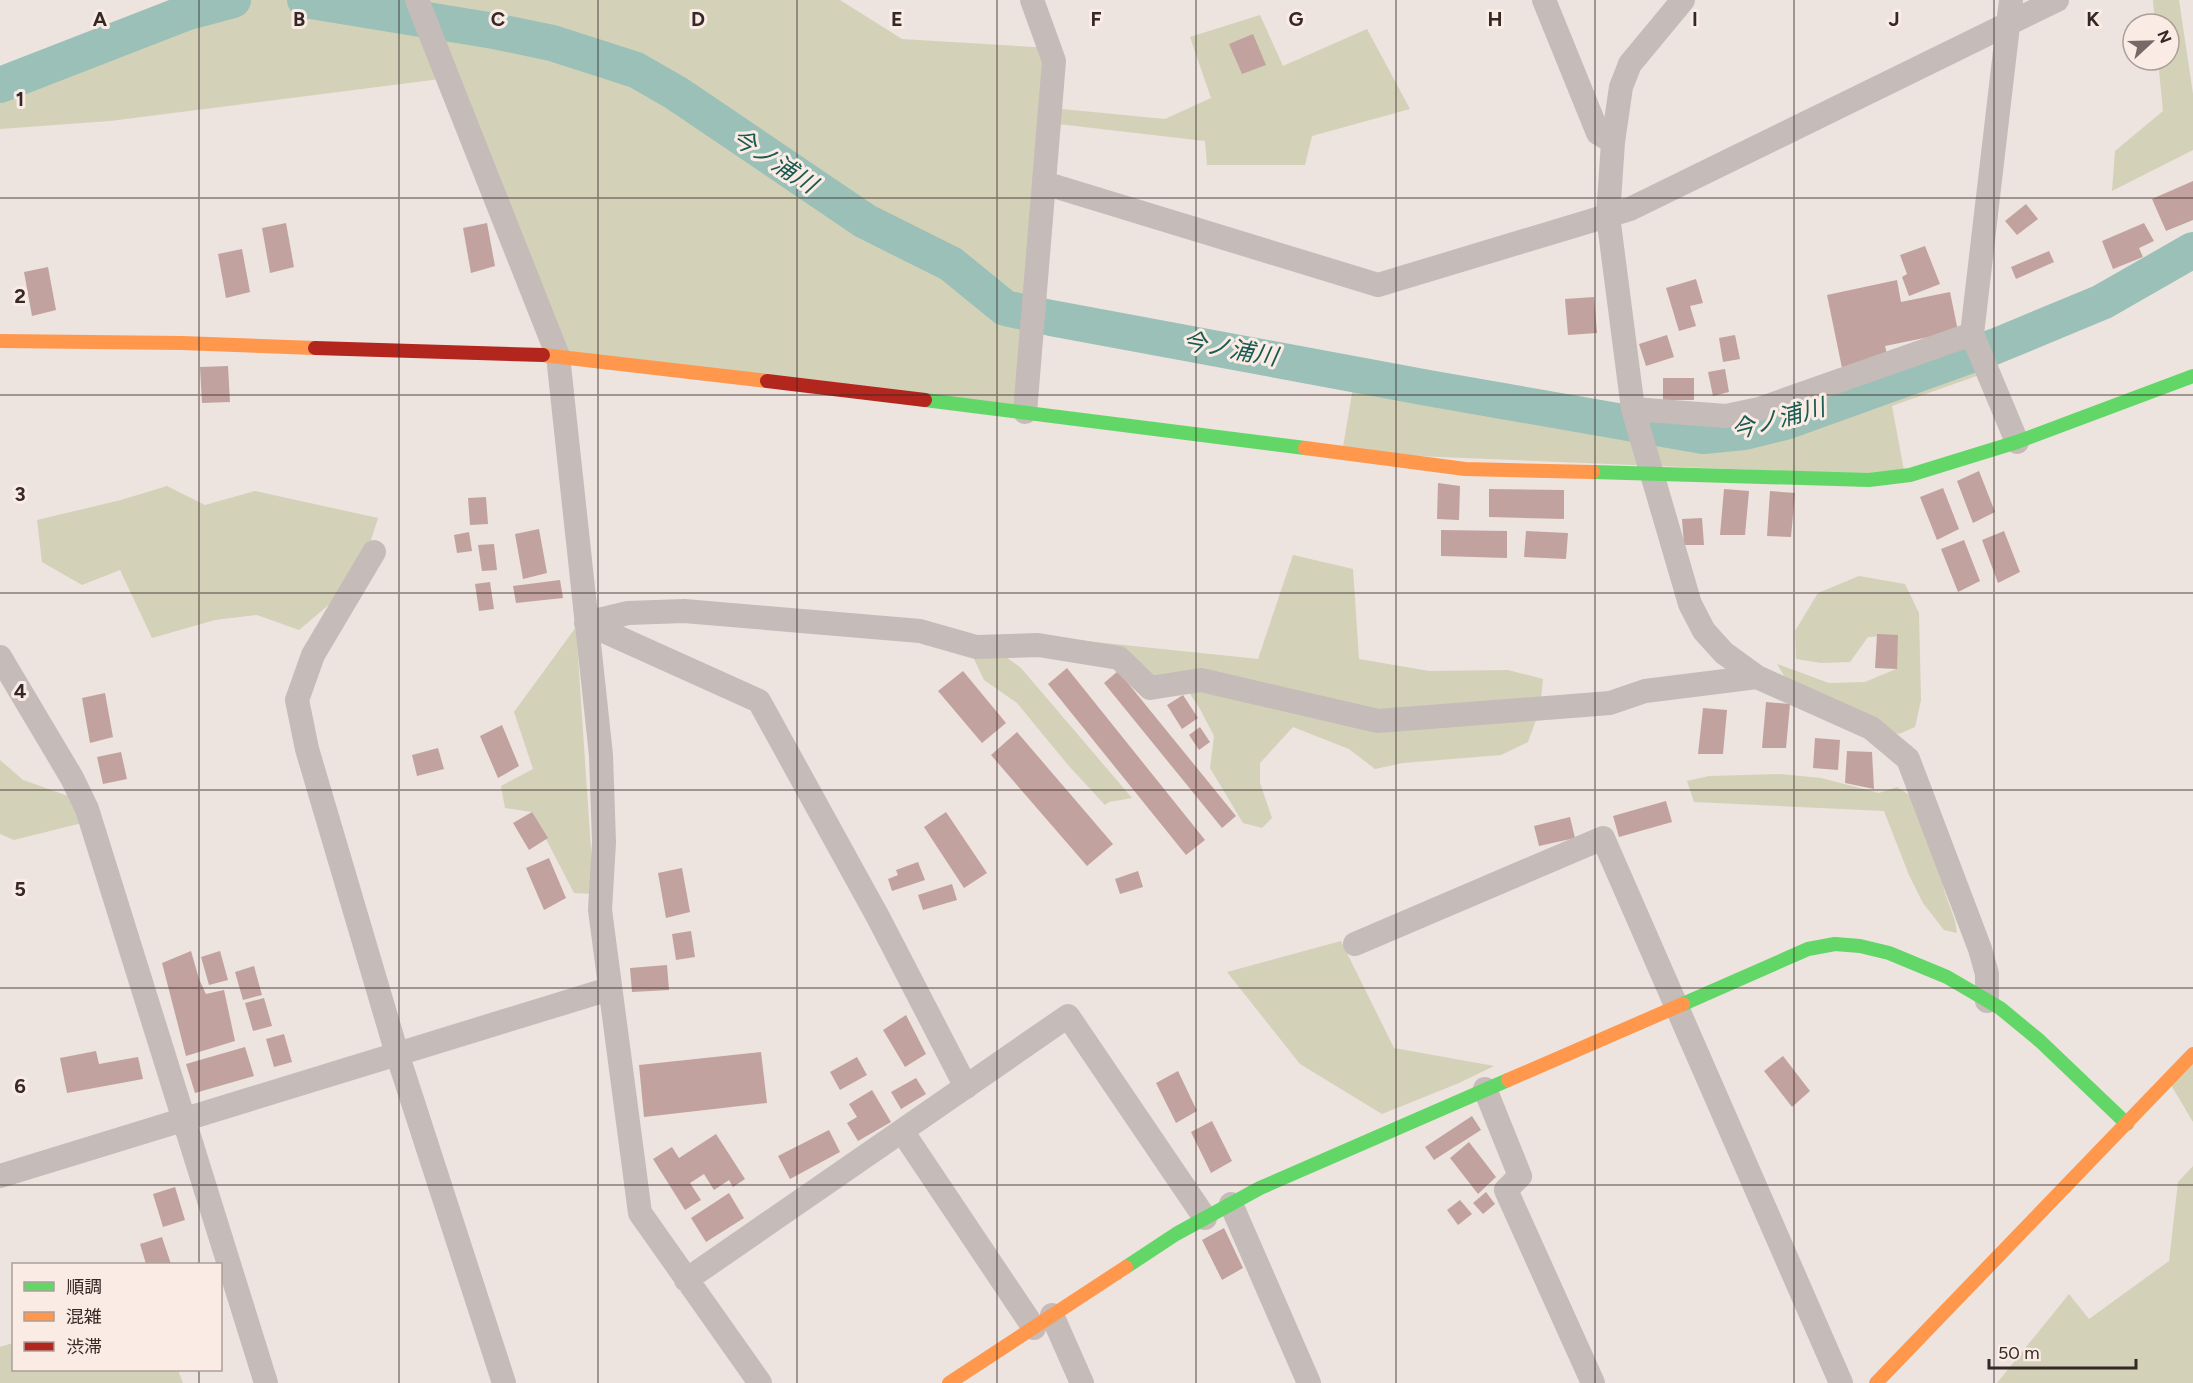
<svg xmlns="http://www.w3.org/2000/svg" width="2193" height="1383" font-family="Figtree,'Noto Sans JP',sans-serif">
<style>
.green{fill:#d3d1b8}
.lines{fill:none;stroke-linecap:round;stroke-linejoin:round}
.river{stroke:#9ac0b8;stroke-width:36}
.building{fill:#c2a29f}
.street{stroke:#c5bbb8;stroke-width:24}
.fast{stroke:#63d668;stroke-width:14}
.slow{stroke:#ff974d;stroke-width:14}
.jam{stroke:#b3261e;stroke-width:14}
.grid{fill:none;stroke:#362826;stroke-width:1.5;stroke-opacity:0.55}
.labels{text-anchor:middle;stroke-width:6;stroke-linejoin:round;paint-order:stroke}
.water-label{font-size:24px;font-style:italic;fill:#195a51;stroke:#faece5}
.grid-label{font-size:20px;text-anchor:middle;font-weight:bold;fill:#362826;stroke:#faece5;stroke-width:6;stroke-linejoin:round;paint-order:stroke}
</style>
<rect width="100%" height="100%" fill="#ede3df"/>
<path class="green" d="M 185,0 L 840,0 L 902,39 L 1050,48 L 1025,412 L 558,356 L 448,78 L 110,121 L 0,129 L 0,74 Z
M 2153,0 L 2179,0 L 2193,94 L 2193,150 L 2112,191 L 2115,151 L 2163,111 L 2158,60 L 2169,60 L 2169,24 L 2155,24 Z
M 1260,15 L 1283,66 L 1367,29 L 1410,109 L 1312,136 L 1305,165 L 1207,165 L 1205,141 L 1049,123 L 1051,108 L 1165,119 L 1211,98 L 1190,37 Z
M 1972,334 L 1982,374 L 1892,406 L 1905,476 L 1342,453 L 1357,364 L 1494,390 L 1592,402 L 1728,415 Z
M 167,486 L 205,505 L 255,491 L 378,518 L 358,580 L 299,630 L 257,615 L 215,620 L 152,638 L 120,570 L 82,585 L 42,562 L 37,520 L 121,500 Z
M 1293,555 L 1353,569 L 1359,659 L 1429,671 L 1508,670 L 1543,679 L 1540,709 L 1528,742 L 1501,755 L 1403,763 L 1375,769 L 1349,749 L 1293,727 L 1260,763 L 1260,783 L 1272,818 L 1262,828 L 1243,823 L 1210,768 L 1214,736 L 1200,709 L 1183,683 L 1148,677 L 1047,637 L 1258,659 Z
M 1859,576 L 1905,584 L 1919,613 L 1921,700 L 1915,727 L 1899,734 L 1845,716 L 1788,682 L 1777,664 L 1829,683 L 1865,682 L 1896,669 L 1898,635 L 1868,637 L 1850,662 L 1821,663 L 1796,659 L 1795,631 L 1818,593 Z
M 576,627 L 594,894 L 574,893 L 532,812 L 505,808 L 501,786 L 533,769 L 514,712 Z
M 967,644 L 991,646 L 1021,668 L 1132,798 L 1109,802 L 1105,805 L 1068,765 L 1017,703 L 984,680 Z
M 0,760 L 23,780 L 68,796 L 82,823 L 14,840 L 0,834 Z
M 1780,774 L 1821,778 L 1879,793 L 1897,787 L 1926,806 L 1937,835 L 1944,890 L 1955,921 L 1957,933 L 1944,930 L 1923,903 L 1909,875 L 1884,811 L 1694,802 L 1687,781 L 1709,776 Z
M 1341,941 L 1394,1048 L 1494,1066 L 1459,1083 L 1382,1114 L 1300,1064 L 1227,972 Z
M 2193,1054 L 2193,1122 L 2168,1080 Z
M 2193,1166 L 2193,1383 L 1997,1383 L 2069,1294 L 2089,1319 L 2169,1261 L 2178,1182 Z
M 13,1343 L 14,1370 L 178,1370 L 183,1383 L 0,1383 L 0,1347 Z"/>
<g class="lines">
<path class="river" d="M 305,0 L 494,31 L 552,43 L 636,70 L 676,93 L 865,221 L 951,264 L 1005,308 L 1051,318 L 1428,388 L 1703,436 L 1744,432 L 1785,422 L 1996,346 L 2102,302 L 2193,250
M 0,85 L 188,12 L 233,0"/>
</g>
<path class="building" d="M 1253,34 L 1266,65 L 1242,74 L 1229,44 Z
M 2193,181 L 2193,220 L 2166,231 L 2152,199 Z
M 2026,204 L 2038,219 L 2017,235 L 2005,221 Z
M 286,223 L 294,267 L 270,273 L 262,228 Z
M 487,223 L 495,266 L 471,273 L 463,228 Z
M 2144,223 L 2154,241 L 2139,248 L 2143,257 L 2113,269 L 2102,241 Z
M 1925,246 L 1940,284 L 1909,296 L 1902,277 L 1907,274 L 1900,255 Z
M 242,249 L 250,292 L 226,298 L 218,254 Z
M 2049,251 L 2054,262 L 2016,279 L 2011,267 Z
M 48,267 L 56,310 L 32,316 L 24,272 Z
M 1696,279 L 1703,303 L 1690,306 L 1696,326 L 1679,331 L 1666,288 Z
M 1897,280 L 1901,302 L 1950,292 L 1958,331 L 1885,346 L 1888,358 L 1842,368 L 1827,295 Z
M 1594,297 L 1597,333 L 1568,335 L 1565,299 Z
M 1667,335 L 1674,357 L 1646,366 L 1639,344 Z
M 1735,335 L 1740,359 L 1723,362 L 1719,338 Z
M 228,366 L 230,402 L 202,403 L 200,367 Z
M 1725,369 L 1729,392 L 1713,396 L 1708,372 Z
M 1663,378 L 1694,378 L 1694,400 L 1663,400 Z
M 1979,471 L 1995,512 L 1973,523 L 1957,481 Z
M 1438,483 L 1460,486 L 1459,520 L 1437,519 Z
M 1943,488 L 1959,529 L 1937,540 L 1920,497 Z
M 1489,489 L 1564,490 L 1564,519 L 1489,517 Z
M 1724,489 L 1749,491 L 1745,535 L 1720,535 Z
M 1770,491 L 1795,493 L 1791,537 L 1767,536 Z
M 486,497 L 488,524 L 470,525 L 468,498 Z
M 1702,518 L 1704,545 L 1684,545 L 1682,519 Z
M 539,529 L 547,573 L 523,579 L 515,534 Z
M 1441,530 L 1507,531 L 1507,558 L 1441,556 Z
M 1526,531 L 1568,533 L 1566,559 L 1524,557 Z
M 2004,531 L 2020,572 L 1998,583 L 1982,540 Z
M 469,532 L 472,551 L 457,553 L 454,535 Z
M 1964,540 L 1980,581 L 1958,592 L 1941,549 Z
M 494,544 L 497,570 L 482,571 L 478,545 Z
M 560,580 L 563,598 L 516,603 L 513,586 Z
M 490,582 L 494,609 L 479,611 L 475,584 Z
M 1877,634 L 1898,635 L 1897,669 L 1875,668 Z
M 1067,668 L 1205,840 L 1186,855 L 1048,684 Z
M 963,671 L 1006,723 L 982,743 L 938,691 Z
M 1118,671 L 1236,816 L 1222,828 L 1104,683 Z
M 105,693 L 113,737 L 90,743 L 82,698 Z
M 1183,695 L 1198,718 L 1182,729 L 1167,705 Z
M 1766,702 L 1790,704 L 1786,748 L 1762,748 Z
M 1703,708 L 1727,710 L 1723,754 L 1698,754 Z
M 502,725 L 519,766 L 498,778 L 480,736 Z
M 1200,727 L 1210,742 L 1199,750 L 1189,735 Z
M 1017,732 L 1113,844 L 1087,866 L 991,755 Z
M 1815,738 L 1840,740 L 1838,770 L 1813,768 Z
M 438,748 L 444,769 L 417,776 L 412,755 Z
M 1847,751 L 1872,752 L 1874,789 L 1845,783 Z
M 121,752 L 127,779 L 103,784 L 97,757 Z
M 1666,801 L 1672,822 L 1619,837 L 1613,816 Z
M 532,812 L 548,838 L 529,850 L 513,823 Z
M 946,812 L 987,873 L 964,888 L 924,827 Z
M 1570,817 L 1575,838 L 1539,846 L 1534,826 Z
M 549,858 L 566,898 L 544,910 L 526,868 Z
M 918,862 L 925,880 L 892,891 L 888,879 L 898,875 L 896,870 Z
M 682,868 L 690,912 L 666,918 L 658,873 Z
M 1138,871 L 1143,887 L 1120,894 L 1115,879 Z
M 952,884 L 957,900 L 923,910 L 918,895 Z
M 691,931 L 695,957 L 676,960 L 672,934 Z
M 191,951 L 199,979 L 206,994 L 224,990 L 235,1041 L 186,1056 L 162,963 Z
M 220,951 L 228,980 L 209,985 L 201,957 Z
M 667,965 L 669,990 L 632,992 L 630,968 Z
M 254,966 L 262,995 L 243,1000 L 235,972 Z
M 264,998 L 272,1026 L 253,1031 L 245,1003 Z
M 906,1015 L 926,1054 L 905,1067 L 883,1030 Z
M 284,1034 L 292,1062 L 274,1067 L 266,1039 Z
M 245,1047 L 254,1076 L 195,1093 L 186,1064 Z
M 96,1051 L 99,1064 L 138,1057 L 143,1079 L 67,1093 L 60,1058 Z
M 761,1052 L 767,1103 L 644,1117 L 639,1065 Z
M 1783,1056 L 1810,1091 L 1792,1107 L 1764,1071 Z
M 857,1057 L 867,1075 L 840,1090 L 830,1072 Z
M 1178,1071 L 1197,1111 L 1176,1123 L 1156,1083 Z
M 916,1078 L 926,1094 L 901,1109 L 891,1092 Z
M 872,1090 L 891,1122 L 858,1141 L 847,1123 L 857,1117 L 849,1104 Z
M 1472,1116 L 1481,1130 L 1434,1160 L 1425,1147 Z
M 1212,1121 L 1232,1161 L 1211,1173 L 1191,1132 Z
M 829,1130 L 840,1152 L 790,1179 L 778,1156 Z
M 716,1134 L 745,1179 L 733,1187 L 729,1180 L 714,1190 L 704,1174 L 690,1183 L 701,1200 L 685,1210 L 653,1159 L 672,1147 L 679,1158 Z
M 1469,1142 L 1496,1177 L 1478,1194 L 1450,1158 Z
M 175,1187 L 185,1220 L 163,1227 L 153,1194 Z
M 1486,1192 L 1495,1204 L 1483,1214 L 1473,1203 Z
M 729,1193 L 744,1218 L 706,1242 L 691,1218 Z
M 1460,1200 L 1472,1214 L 1458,1225 L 1447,1210 Z
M 1224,1228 L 1243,1268 L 1222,1280 L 1202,1240 Z
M 162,1237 L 171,1264 L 146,1264 L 140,1244 Z"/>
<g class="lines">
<path class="street" d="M 417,0 L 558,356 L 601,755 L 604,842 L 600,910 L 640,1213 L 760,1383
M 1544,0 L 1598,133 L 1613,142
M 1683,0 L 1630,64 L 1621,87 L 1613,142 L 1608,216 L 1633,409 L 1690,604 L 1704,631 L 1724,653 L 1757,677 L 1871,728 L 1908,759 L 1980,949 L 1987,974 L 1987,1001
M 2011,0 L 1972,334 L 2017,442
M 1044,183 L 1378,285 L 1630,209 L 2057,0
M 1633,409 L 1726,416 L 1759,409 L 1972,334
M 1025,412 L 1054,61 L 1032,0
M 374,552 L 313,655 L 297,700 L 307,749 L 395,1047 L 504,1383
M 586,623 L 628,613 L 684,611 L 920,631 L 976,647 L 1038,645 L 1119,658 L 1150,688 L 1201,680 L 1378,721 L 1610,703 L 1645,691 L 1757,677
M 586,623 L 759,701 L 878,917 L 966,1087
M 0,657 L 72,778 L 87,809 L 266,1383
M 1355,944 L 1603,838 L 1841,1383
M 1485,1089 L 1520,1176 L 1506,1190 L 1593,1383
M 902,1131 L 1034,1328
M 0,1176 L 609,989
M 1231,1204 L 1309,1383
M 686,1280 L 1068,1016 L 1205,1218
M 1052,1315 L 1082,1383"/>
<path class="fast" d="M 925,400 L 1305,448
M 1593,472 L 1869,480 L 1910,475 L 2017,442 L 2193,376
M 1683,1004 L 1808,949 L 1835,944 L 1860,946 L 1889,953 L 1947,977 L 2000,1008 L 2040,1041 L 2127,1124
M 1126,1267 L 1176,1234 L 1260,1188 L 1508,1080"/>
<path class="slow" d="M 0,341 L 182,343 L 315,348
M 543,355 L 767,381
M 1305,448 L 1465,469 L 1593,472
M 1508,1080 L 1683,1004
M 949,1383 L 1126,1267
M 1876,1383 L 2193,1054"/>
<path class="jam" d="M 315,348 L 543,355
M 767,381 L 925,400"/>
</g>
<path class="grid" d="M 199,0 L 199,1264M 399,0 L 399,1383M 598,0 L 598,1383M 797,0 L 797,1383M 997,0 L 997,1383M 1196,0 L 1196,1383M 1396,0 L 1396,1383M 1595,0 L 1595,1383M 1794,0 L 1794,1383M 1994,0 L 1994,1383M 0,198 L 2193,198M 0,395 L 2193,395M 0,593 L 2193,593M 0,790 L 2193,790M 0,988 L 2193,988M 0,1185 L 2193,1185M 199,1370 L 199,1383"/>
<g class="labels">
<g class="water-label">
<text transform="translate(774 161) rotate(33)" y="8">今ノ浦川</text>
<text transform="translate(1230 349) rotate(10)" y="8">今ノ浦川</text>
<text transform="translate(1778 419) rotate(-15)" y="8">今ノ浦川</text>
</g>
</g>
<g class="grid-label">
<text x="100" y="26">A</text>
<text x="299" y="26">B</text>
<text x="498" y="26">C</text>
<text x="698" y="26">D</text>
<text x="897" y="26">E</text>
<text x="1096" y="26">F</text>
<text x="1296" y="26">G</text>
<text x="1495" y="26">H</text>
<text x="1695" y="26">I</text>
<text x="1894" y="26">J</text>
<text x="2093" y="26">K</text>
<text x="20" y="106">1</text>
<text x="20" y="303">2</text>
<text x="20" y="501">3</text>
<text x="20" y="698">4</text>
<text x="20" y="896">5</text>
<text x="20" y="1093">6</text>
</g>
<rect x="12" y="1263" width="210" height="108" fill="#faece5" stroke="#ac9e99" stroke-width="1.5"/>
<rect x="24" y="1282" width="30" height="9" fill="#63d668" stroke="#ac9e99" stroke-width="1.5"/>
<text x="66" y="1293" font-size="18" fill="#362826">順調</text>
<rect x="24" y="1312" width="30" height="9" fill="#ff974d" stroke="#ac9e99" stroke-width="1.5"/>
<text x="66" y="1323" font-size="18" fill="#362826">混雑</text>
<rect x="24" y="1342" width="30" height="9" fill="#b3261e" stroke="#ac9e99" stroke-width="1.5"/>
<text x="66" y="1353" font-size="18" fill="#362826">渋滞</text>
<g transform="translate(2151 42) rotate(68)"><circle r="28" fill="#faece5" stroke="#ac9e99" stroke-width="1.5"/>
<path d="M0-4.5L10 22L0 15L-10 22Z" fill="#766967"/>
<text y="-9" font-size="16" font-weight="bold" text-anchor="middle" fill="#362826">N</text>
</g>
<path d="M1989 1359v9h147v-9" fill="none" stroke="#362826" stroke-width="3"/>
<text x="1998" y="1359" font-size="18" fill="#362826" stroke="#faece5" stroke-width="4.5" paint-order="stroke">50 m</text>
</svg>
